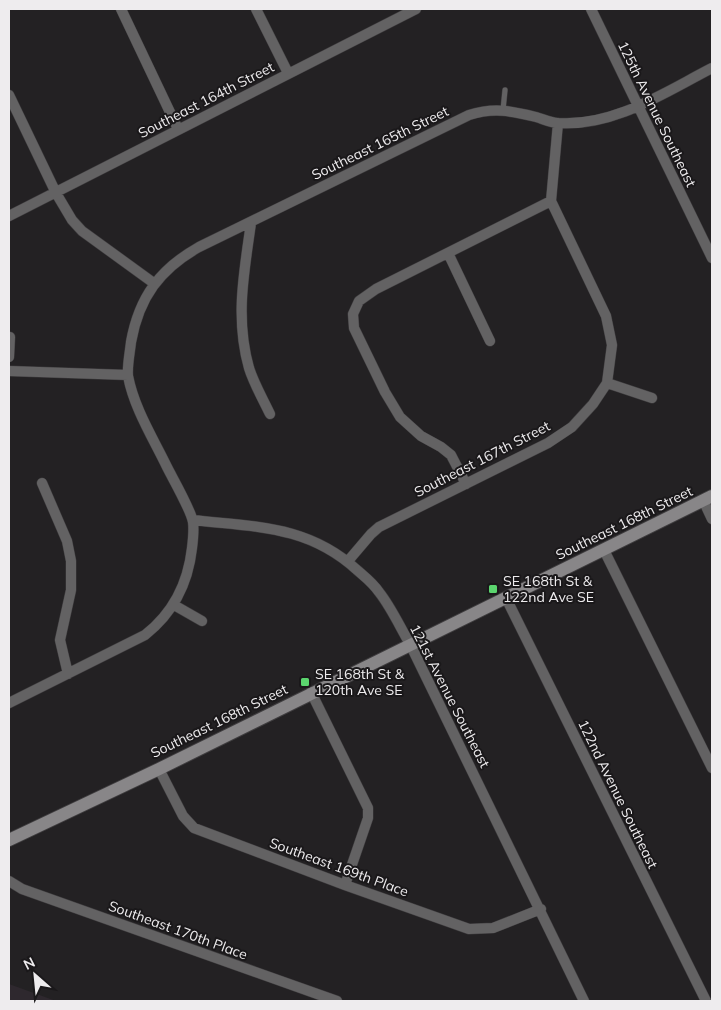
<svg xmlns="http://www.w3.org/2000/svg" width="721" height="1010" font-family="Mulish,sans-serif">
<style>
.built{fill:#2e282e}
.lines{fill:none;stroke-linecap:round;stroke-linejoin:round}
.lane-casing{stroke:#3f3d3f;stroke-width:6}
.street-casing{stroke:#3f3d3f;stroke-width:11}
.secondary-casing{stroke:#3f3d3f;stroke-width:14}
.lane{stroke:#636263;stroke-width:5}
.street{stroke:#636263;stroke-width:10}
.secondary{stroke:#888688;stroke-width:12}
.poi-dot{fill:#5bd56e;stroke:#1a181a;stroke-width:2}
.labels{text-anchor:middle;stroke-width:4;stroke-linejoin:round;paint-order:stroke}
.street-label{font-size:14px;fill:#eeecee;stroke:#1a181a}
.poi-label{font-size:14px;fill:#eeecee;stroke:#1a181a;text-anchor:start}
</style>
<rect width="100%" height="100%" fill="#232123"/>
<path class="built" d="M 9,984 L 56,1001 L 9,1001 Z"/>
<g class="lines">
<defs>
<path id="lane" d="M 503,110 L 505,90"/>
<path id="street" d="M 121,9 L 178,129
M 256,9 L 288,73
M 591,9 L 712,258
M 9,95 L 56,193 L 72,220 L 82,231 L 155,284
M 9,216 L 416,9
M 251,223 C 244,273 235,318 249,368 C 254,384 263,399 270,414
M 448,253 L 490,341
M 9,357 L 10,337
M 9,371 L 128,375
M 607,383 L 652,398
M 42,483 L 67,541 L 71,561 L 71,590 L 60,640 L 68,674
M 466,484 L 451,455 L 441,447 L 421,436 L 400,417 L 385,392 L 354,328 L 353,314 L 359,301 L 376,289 L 551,201
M 703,500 L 712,519
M 193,520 C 255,527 308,525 357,570 C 365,577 373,583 379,592 C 391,607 400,627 410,644 L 584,1001
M 604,550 L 712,768
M 348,561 L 371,534 L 379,527 L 548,443 L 572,427 L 593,404 L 607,383 L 612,345 L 606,316 L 551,201 L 558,123
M 506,598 L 706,1001
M 174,605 L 202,621
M 311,692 L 368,808 L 368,818 L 345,885
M 9,703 L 145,635 C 173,613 188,584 192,548 C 193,540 194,530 193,522 C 191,510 173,479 167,467 C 153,438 134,408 128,376 C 127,366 130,352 131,342 C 139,297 160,269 199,247 L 469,115 C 494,107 511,111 536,117 C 543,119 551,123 558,123 C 614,127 665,92 712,68
M 159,769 L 183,816 L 194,828 L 345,885 L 469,929 L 493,928 L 541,909
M 9,881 L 22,889 L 337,1001"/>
<path id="secondary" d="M 9,840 L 159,769 L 712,496"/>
</defs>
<use href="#lane" class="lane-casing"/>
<use href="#street" class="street-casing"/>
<use href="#secondary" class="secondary-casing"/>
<use href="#lane" class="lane"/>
<use href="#street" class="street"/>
<use href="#secondary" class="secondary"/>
</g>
<g class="poi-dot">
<rect x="488" y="584" width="10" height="10" rx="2.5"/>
<rect x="300" y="677" width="10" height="10" rx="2.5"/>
</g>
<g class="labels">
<g class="street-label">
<text transform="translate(206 100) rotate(-27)" y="5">Southeast 164th Street</text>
<text transform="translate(657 114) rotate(64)" y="5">125th Avenue Southeast</text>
<text transform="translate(380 143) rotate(-26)" y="5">Southeast 165th Street</text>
<text transform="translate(482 459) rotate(-27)" y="5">Southeast 167th Street</text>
<text transform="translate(624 523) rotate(-26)" y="5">Southeast 168th Street</text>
<text transform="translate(450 696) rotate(63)" y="5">121st Avenue Southeast</text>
<text transform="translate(219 721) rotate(-26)" y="5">Southeast 168th Street</text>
<text transform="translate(618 794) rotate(64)" y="5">122nd Avenue Southeast</text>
<text transform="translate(339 867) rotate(20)" y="5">Southeast 169th Place</text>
<text transform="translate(178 930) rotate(20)" y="5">Southeast 170th Place</text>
</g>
<g class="poi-label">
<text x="503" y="586">SE 168th St &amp;<tspan x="503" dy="16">122nd Ave SE</tspan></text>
<text x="315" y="679">SE 168th St &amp;<tspan x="315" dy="16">120th Ave SE</tspan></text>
</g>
</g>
<rect width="721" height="1010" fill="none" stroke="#eeecee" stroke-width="20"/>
<g transform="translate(35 975) rotate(333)" stroke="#1a181a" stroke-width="4" paint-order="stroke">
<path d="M0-4L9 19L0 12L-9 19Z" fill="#eeecee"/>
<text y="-8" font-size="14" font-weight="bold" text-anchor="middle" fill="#eeecee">N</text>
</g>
</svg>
